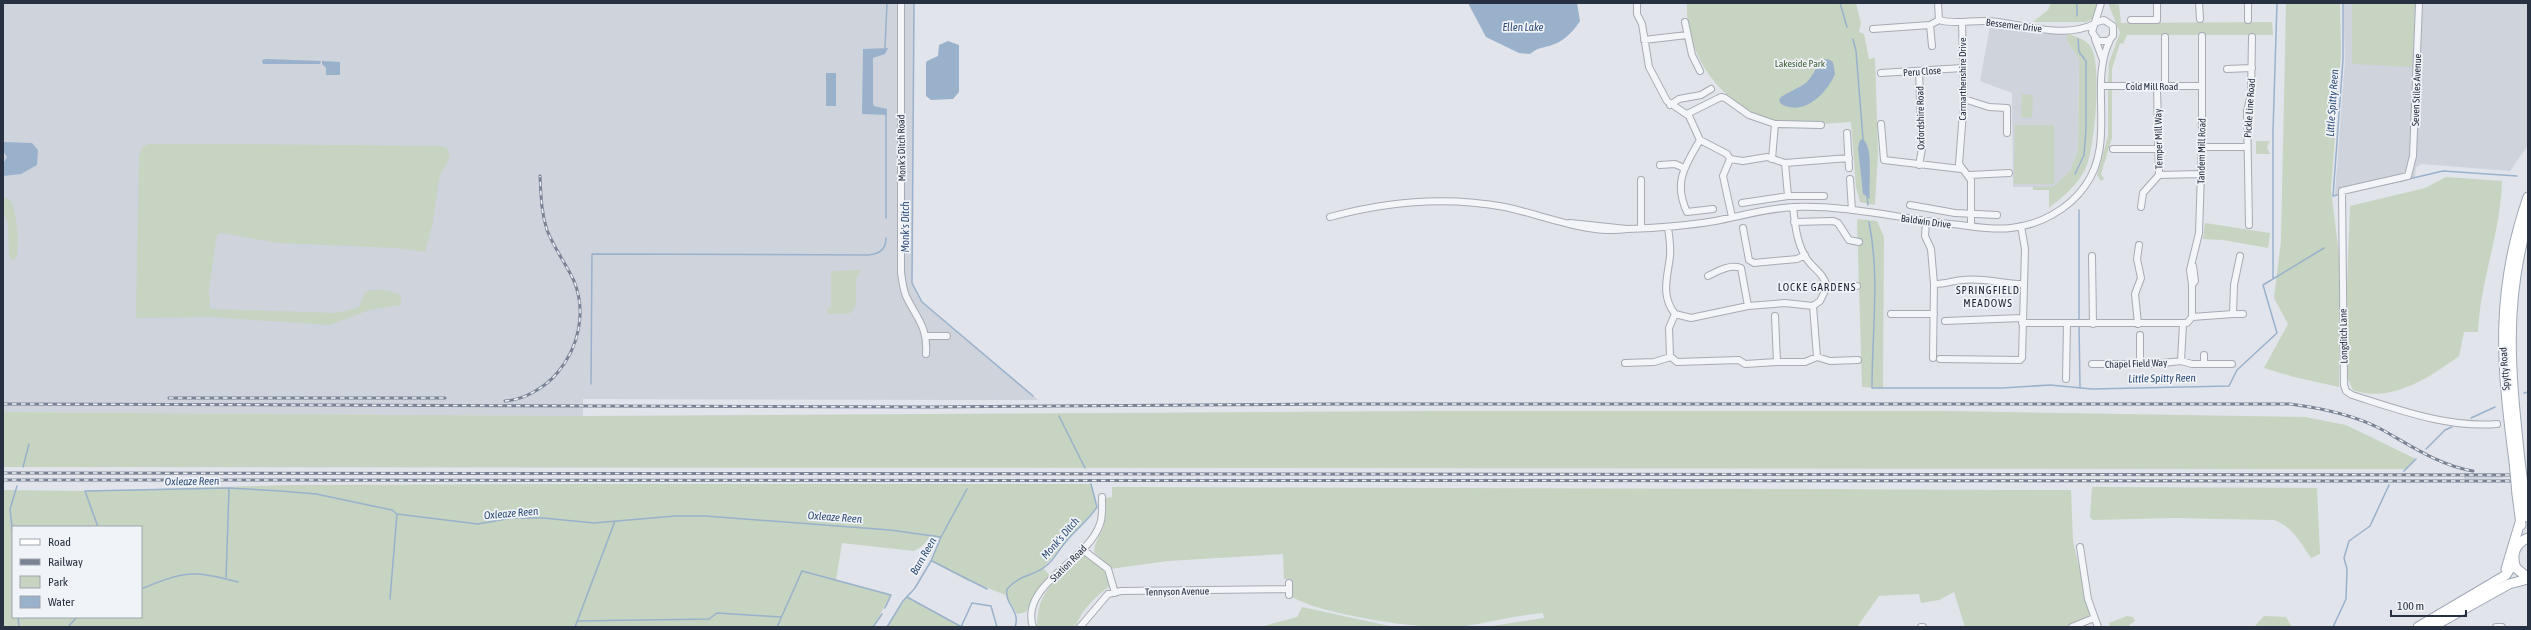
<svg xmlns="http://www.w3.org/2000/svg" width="2531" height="630" font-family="'Asap Condensed',sans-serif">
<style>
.built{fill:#ced3dc}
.green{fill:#c6d4c1;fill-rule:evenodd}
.water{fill:#9ab1cb}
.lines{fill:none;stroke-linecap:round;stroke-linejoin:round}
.stream{stroke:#9ab1cb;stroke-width:1.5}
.minor-casing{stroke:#a6abb4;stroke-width:8}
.primary-casing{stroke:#9fa8b6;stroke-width:11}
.minor{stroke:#f3f5f8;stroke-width:6}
.primary{stroke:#fff;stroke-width:9}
.rail-casing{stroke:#798394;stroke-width:3}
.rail{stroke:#f0f3f7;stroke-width:1.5;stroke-dasharray:4.5;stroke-linecap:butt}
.primary-bridge-casing{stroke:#9fa8b6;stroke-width:11;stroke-linecap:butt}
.primary-bridge{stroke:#fff;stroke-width:9}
.labels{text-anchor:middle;stroke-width:3.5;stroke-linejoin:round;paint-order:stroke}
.street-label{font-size:10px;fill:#283142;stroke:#f0f3f7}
.park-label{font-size:10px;fill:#3c5e35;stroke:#f0f3f7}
.water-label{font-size:11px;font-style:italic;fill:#314e78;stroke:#f0f3f7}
.neighbourhood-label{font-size:11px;letter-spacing:1px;fill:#1b2233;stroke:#f0f3f7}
</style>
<rect width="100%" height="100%" fill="#e1e4ea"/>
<path class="built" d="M 3,3 L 914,3 L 912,284 L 922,302 L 1038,400 L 583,399 L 583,416 L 3,412 Z
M 2343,3 L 2528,3 L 2528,145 L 2510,171 L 2422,164 L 2416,167 L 2415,177 L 2335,194 L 2345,60 Z
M 1990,26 L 2038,34 L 2067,33 L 2067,41 L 2079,59 L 2078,150 L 2070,171 L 2053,187 L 2013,187 L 2012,93 L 1980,81 Z
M 2464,473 L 2503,473 L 2503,478 L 2464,479 Z"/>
<path class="green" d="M 1687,3 L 1856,3 L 1861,23 L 1859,32 L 1864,34 L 1869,59 L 1875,58 L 1878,152 L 1875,205 L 1860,202 L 1856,187 L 1851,122 C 1832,123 1811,126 1793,124 C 1732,118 1685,63 1687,3 Z
M 2051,3 L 2097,3 L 2094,19 L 2085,22 L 2033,22 L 2048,10 Z
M 2108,3 L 2119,5 L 2121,23 L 2272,22 L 2273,35 L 2127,35 L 2123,44 L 2120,43 L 2112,69 L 2112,82 L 2108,82 L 2109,62 L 2120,33 Z
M 2286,3 L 2340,3 L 2341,54 L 2331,190 L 2340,263 L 2339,387 L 2294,377 L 2264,368 L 2288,324 L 2274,298 L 2281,241 Z
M 2352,3 L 2415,3 L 2412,67 L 2352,64 Z
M 2067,33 C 2075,37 2086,39 2091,47 C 2102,64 2095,150 2085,170 C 2076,186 2063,197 2049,208 L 2049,190 L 2033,190 L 2033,187 L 2053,187 L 2056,184 L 2070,171 L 2078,150 L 2079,59 L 2067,41 Z
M 2108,90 L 2112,90 L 2112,138 L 2101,174 L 2104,179 L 2101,181 L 2097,175 L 2108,136 Z
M 2022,94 L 2033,95 L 2032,118 L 2021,117 Z
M 2015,125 L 2054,125 L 2054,184 L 2014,184 Z
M 2256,141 L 2270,141 L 2267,147 L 2270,154 L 2256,154 Z
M 229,144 L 440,146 L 448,149 L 450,156 L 439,178 L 433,222 L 425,252 L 397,248 L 278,243 L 223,233 L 218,234 L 216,239 L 209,292 L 210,308 L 213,309 L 336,313 L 359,307 L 365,292 C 375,287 392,291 401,295 L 401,305 L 369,310 L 330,325 L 210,317 L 136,318 L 139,157 L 142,147 L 149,144 Z
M 2446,177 L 2502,181 C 2501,232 2480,281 2478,332 L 2464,332 L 2459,356 C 2430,377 2391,404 2353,390 L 2348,379 L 2347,288 L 2350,206 L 2425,188 Z
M 3,196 L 12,202 C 16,219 20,239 17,256 L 13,261 L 9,257 L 8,222 L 3,212 Z
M 1857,219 L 1877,221 L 1884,237 L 1883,388 L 1862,387 Z
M 2205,223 L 2270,233 L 2268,248 L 2223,240 L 2203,239 Z
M 861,270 L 856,280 L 856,304 L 853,310 L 848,314 L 827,314 L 827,308 L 831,307 L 831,271 Z
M 1437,411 L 1943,411 L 2305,417 L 2346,425 L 2416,459 L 2406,469 L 3,467 L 3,412 L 583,416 Z
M 612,484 L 1091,484 L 1097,507 L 1043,568 L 1051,577 L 1038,588 L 1026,612 L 1017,614 L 1006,595 L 966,580 L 931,561 L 940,538 L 930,537 L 922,546 L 914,551 L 842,543 L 836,580 L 891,595 L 873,627 L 3,627 L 3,490 L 85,491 L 291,485 ZM 13,527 L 141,527 L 141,617 L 13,617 Z
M 1112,487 L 2071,490 L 2073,541 L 2090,616 L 2064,627 L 1965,627 L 1954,592 L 1939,600 L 1921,603 L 1919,594 L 1879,596 L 1857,627 L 1485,627 L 1544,618 L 1543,613 C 1515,615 1488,623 1459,627 C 1423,630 1323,615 1292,597 L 1291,579 L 1284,579 L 1283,554 L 1168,561 L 1110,569 L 1094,552 L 1095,545 L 1104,526 L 1105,498 L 1112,497 Z
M 2092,487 L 2317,488 L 2320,554 L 2311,558 C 2301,543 2292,526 2274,520 L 2173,518 L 2093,520 L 2090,517 Z
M 1085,555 L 1102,566 L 1111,585 C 1095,597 1083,608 1075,627 L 1037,627 C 1037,588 1058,579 1085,555 Z
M 907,597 L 962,627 L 887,627 Z
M 1302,607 L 1394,627 L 1260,627 L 1297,617 Z
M 2127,616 L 2133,617 L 2135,621 L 2129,625 L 2130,627 L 2110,627 L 2109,623 Z
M 2264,616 L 2286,617 L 2292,627 L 2254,627 Z"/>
<path class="water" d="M 1468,3 L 1577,3 L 1580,21 C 1575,29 1566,39 1557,43 C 1547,48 1539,46 1530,54 L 1519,53 L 1486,37 Z
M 948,41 L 959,45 L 959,92 L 953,99 L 931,100 L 926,96 L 926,63 L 927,61 L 938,56 L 939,45 Z
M 888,48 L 885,54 L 873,58 L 873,103 L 874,106 L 887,109 L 887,115 L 862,114 L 863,49 Z
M 266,59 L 321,61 L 320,64 L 263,64 L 262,60 Z
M 1828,59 L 1833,62 L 1835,74 C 1827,93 1804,117 1781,104 L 1779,100 L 1781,97 C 1808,81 1805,89 1821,60 Z
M 322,61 L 340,62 L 340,75 L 326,75 L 326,68 L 322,64 Z
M 826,73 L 836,73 L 836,106 L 826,106 Z
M 1863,139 C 1874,148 1868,184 1870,199 L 1863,194 L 1858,148 L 1860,140 Z
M 3,142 L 32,143 L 38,150 L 37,165 L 21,174 L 3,176 L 3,164 L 7,157 L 3,151 Z"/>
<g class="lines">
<path class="stream" d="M 914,3 L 912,283 L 922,302 L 1033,396
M 1840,3 L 1847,27
M 2077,16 L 2077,3
M 1853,39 L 1856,51 L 1863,139
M 885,48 L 887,3
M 886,115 L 886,218
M 2075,174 L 2084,155 L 2086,129 L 2086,61 L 2079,52 L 2078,39
M 2383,185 L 2443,171 L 2517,176
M 2340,194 L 2333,196 L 2343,60 L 2343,3
M 1867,197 L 1868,205
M 2079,210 L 2079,321
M 1869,222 C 1880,276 1872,332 1872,388 L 2002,388 L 2050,385 L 2092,389 L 2229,386 L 2237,370 L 2277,333 L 2263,285 L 2324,248
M 2273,279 L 2273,131 L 2277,3
M 2079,325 L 2080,387
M 591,384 L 592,254 L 868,255 C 879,254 886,250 886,238
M 2524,393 L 2528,392
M 1059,416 L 1085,468
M 2471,418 L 2495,407
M 2426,449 L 2445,430 L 2452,427
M 23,467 L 29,444
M 2404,471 L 2416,459
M 98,527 L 85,491 L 229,488 L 281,491 L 316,494 L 392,510 L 397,514 L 478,524 L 511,518 L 543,518 L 594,523 L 675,516 L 705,516 L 890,530 L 941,537
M 13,537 L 10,509 L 17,486
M 932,561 L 987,589
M 226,579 L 229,489
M 141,589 C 185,571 192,570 238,582
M 907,597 L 960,626
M 390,599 L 397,514
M 18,617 L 19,627
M 577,621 L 709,619 L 717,613 L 781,617
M 68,627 L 77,617
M 575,627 L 615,521
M 777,627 L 802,571 L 891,595 L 885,608
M 873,627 L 882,614
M 887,627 L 903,601 L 915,588 L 931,561 L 941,537 L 967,489
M 961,627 L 972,603 L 991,606 L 997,627
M 1015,627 C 1021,611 1004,604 1007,589 C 1020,574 1032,577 1046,566 C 1053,561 1058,551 1064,544 C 1074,531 1088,521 1097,507 L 1091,484
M 2333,627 L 2346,599 L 2347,569 L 2344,558 L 2349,541 L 2370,526 L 2389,485"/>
<defs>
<path id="minor" d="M 901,3 L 901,272 C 902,280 903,289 906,296 C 917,319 928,327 926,354
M 1637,3 L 1637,14 L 1642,24 L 1649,67 L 1667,101 L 1689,116 L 1700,140 L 1727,154 L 1730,159 L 1743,161 L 1767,157 L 1785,163 L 1849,158
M 1938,3 L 1939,20 C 1956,25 1971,20 1988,21 C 2022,23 2062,40 2094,24
M 2199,3 L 2200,19
M 2419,3 L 2413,156 L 2408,176 L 2342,191 L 2344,385 L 2346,391 L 2352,395 C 2400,410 2447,428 2497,424
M 2131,20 L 2157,20 L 2157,3
M 2248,20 L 2248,3
M 1685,22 L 1692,55 L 1700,71
M 1962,22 L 1964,99 L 1959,164 L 1971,180 L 1971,226
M 2097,22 L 2104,20 L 2113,26 L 2113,36 L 2108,41 L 2098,41 L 2092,32 L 2101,3
M 1930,25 L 1932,46
M 1873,29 L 1930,25 L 1939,20
M 2165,37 L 2165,86
M 2095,39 L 2103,60
M 1644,40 L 1687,35
M 2227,69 L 2252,68
M 1919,71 L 1922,149 L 1919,165
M 1881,73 L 1963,68
M 2102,86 L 2201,86
M 2157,86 L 2159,175 L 2200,174
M 1964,99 L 1989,107 L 2007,108 L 2007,133
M 1670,105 L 1679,99 L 1701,95 L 1711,89
M 1687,114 L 1721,97 L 1725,98 L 1749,115 L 1775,124
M 1881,124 L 1884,160 L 1961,169
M 1847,133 L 1849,168
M 1700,140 C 1685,166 1673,182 1687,212 L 1713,209
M 2201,147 L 2247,147
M 2113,149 L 2158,149
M 1730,159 L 1723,176 L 1732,217
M 1772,159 L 1775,124 L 1821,125
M 1785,163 L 1788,196
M 1660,165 L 1675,164 L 1684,168
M 1970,175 L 2009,173
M 1850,179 L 1852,210
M 1641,180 L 1641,228
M 1742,203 L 1788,196 L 1824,196
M 1910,205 L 1955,213 L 1997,215
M 2141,207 L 2143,193 L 2159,175
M 1330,217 C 1388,201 1445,196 1505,207 C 1543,215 1589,235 1627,229 L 1570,223
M 1794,222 L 1833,221 L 1838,223 L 1849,240 L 1859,242
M 1926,222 L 1925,236 L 1931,249 L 1934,284 L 1933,358
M 2249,225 L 2247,111 L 2251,95 L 2252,37
M 1668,227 C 1669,236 1671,246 1670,256 C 1668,276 1660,295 1675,314 L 1691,318 L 1748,306 L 1785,303 L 1813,306 L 1820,301 L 1827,287 C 1824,275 1817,271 1809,262 C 1797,247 1795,225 1793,207
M 1743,228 L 1749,260 L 1754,263 L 1797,259 L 1805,255
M 1627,229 C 1657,228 1686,226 1715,221 C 1741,216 1768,208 1795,207 C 1851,205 1905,220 1961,225 C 1977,227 1994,230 2011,228 C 2039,225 2068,210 2085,186 C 2117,142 2088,84 2110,40
M 2092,256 L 2093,324
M 2193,266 L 2195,281 L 2192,285 L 2190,270 L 2199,233 L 2202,142 L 2202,36
M 1708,276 C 1718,271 1730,264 1741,268 L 1748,306
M 1934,284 C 1945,284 1952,281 1962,280 C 1983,277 2002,284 2022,284
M 1827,287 L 1857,286
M 1813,306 L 1817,357
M 1675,314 L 1669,328 L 1670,356 L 1677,362 L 1739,360 L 1745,364 L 1777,362
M 1891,314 L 1934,314
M 2233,314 L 2243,314
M 1775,316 L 1777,362 L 1805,362 L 1817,357 L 1830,361 L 1858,360
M 2192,317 L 2233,314 L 2234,285 L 2240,256
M 1945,321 L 2022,318
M 2022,323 L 2187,323 L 2192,317 L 2192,285
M 2138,324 L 2135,294 L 2141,278 L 2137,259 L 2139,245
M 2183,324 L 2181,361 L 2192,364 L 2232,364
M 2140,335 L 2140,365
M 926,336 L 947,336
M 2204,355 L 2204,364
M 1940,359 L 2020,360 L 2022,358 L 2025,249 L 2021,226
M 1625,363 L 1654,362 L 1671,357
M 2092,364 L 2154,364 L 2181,361
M 2066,379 L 2067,323
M 2080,547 L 2088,599 L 2098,627
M 1083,550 L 1108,569 L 1115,593
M 1289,583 L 1289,595
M 1033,627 C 1019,585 1088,561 1100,524 C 1103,516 1102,505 1102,497
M 1080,627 L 1108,594 L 1121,591 L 1289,589
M 1921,627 L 1923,627
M 2072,627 L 2094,618
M 2496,627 L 2502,627"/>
<path id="primary" d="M 2514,461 C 2501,363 2495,292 2528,197
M 2520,461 C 2511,374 2503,306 2528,220
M 2524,493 L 2528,517
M 2517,494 L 2521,525
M 2528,538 C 2515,543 2511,555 2516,568 L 2528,578
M 2506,569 L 2521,519
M 2418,627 L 2506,575 L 2514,562
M 2432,627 L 2509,584 L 2528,579"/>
</defs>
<use href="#minor" class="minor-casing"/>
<use href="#primary" class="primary-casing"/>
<use href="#minor" class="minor"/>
<use href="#primary" class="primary"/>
<defs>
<path id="rail" d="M 169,398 L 445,398
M 505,401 C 524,400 546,387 558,372 C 578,348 587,313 574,281 C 566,264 554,248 547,230 C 541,212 541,194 540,176
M 3,404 L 931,407 L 1334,404 L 2290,404 C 2321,408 2351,414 2379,428 C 2410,445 2438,465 2473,471
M 3,473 L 2528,475
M 3,480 L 2528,481"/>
</defs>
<use href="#rail" class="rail-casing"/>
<use href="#rail" class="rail"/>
<defs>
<path id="primary-bridge" d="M 2514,461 L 2517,494
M 2520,461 L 2524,493"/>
</defs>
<use href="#primary-bridge" class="primary-bridge-casing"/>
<use href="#primary-bridge" class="primary-bridge"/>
</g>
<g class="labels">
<g class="street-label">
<text transform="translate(2014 25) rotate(7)" y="4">Bessemer Drive</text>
<text transform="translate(1922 71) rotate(-4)" y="4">Peru Close</text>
<text transform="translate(1962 79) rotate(-90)" y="4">Carmarthenshire Drive</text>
<text x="2152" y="90">Cold Mill Road</text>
<text transform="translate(2416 90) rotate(-88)" y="4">Seven Stiles Avenue</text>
<text transform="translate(2249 108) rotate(-86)" y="4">Pickle Line Road</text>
<text transform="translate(1920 118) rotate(-91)" y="4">Oxfordshire Road</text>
<text transform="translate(2158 139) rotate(-91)" y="4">Temper Mill Way</text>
<text transform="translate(901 148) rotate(-91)" y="4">Monk's Ditch Road</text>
<text transform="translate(2201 151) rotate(-89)" y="4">Tandem Mill Road</text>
<text transform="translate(1926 221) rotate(8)" y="4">Baldwin Drive</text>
<text transform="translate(2343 336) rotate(-91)" y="4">Longditch Lane</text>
<text transform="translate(2136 363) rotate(-2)" y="4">Chapel Field Way</text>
<text transform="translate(2504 369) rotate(-94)" y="4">Spytty Road</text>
<text transform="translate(1068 563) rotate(-45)" y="4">Station Road</text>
<text transform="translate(1177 591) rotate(-1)" y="4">Tennyson Avenue</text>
</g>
<g class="park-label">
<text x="1800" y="67">Lakeside Park</text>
</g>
<g class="water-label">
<text x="1523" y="31">Ellen Lake</text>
<text transform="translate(2332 103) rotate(-86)" y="4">Little Spitty Reen</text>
<text transform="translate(905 227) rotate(-90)" y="4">Monk's Ditch</text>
<text transform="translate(2162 378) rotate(-1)" y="4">Little Spitty Reen</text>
<text transform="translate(192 481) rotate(-1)" y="4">Oxleaze Reen</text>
<text transform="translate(511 513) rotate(-5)" y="4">Oxleaze Reen</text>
<text transform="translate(835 517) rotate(4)" y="4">Oxleaze Reen</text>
<text transform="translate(1060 538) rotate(-49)" y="4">Monk's Ditch</text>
<text transform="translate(923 556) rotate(-60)" y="4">Barn Reen</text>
</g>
<g class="neighbourhood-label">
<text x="1817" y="291">LOCKE GARDENS</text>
<text x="1988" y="294">SPRINGFIELD<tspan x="1988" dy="13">MEADOWS</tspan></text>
</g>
</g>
<rect width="2531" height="630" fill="none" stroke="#283142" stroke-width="8"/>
<rect x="12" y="526" width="130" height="92" fill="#f0f3f7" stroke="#a0a5af"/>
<rect x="20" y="539" width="20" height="6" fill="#ffffff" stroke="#a0a5af"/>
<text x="48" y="546" font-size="12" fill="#283142">Road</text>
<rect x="20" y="559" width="20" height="6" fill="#798394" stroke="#a0a5af"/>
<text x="48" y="566" font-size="12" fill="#283142">Railway</text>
<rect x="20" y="576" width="20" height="12" fill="#c6d4c1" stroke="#a0a5af"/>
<text x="48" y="586" font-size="12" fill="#283142">Park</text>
<rect x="20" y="596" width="20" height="12" fill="#9ab1cb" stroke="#a0a5af"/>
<text x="48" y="606" font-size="12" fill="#283142">Water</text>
<path d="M2391 610v6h75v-6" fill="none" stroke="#283142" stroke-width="2"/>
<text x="2397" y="610" font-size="12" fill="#283142" stroke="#f0f3f7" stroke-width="3" paint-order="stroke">100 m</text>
</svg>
